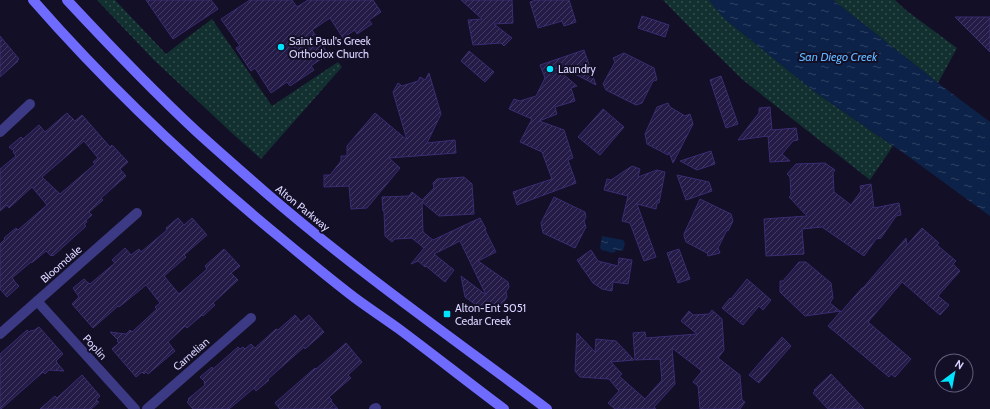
<svg xmlns="http://www.w3.org/2000/svg" width="990" height="409" font-family="Cabin,sans-serif">
<style>
.green{fill:url(#green-dots)}
.water{fill:url(#water-ripples)}
.building{fill:url(#building-hatch);stroke:#3b2d73;fill-rule:evenodd}
.lines{fill:none;stroke-linecap:round;stroke-linejoin:round}
.minor{stroke:#3d3a85;stroke-width:10}
.secondary{stroke:#6f6bff;stroke-width:10}
.poi-dot{fill:#00e5ff;stroke:#130f26;stroke-width:1.5}
.labels{text-anchor:middle;stroke-width:4;stroke-linejoin:round;paint-order:stroke}
.poi-label{font-size:11px;fill:#d9d4ff;stroke:#130f26;text-anchor:start}
.street-label{font-size:11px;fill:#d9d4ff;stroke:#130f26}
.water-label{font-size:12px;font-style:italic;fill:#62b6ff;stroke:#130f26}
</style>
<defs>
<pattern id="green-dots" width="8" height="8" patternUnits="userSpaceOnUse"><rect width="8" height="8" fill="#12302f"/><path d="M2 2h.1M6 6h.1" fill="none" stroke="#344d4e" stroke-width="1.8" stroke-linecap="round"/></pattern>
<pattern id="water-ripples" width="26" height="14" patternUnits="userSpaceOnUse"><rect width="26" height="14" fill="#0c2248"/><path d="M2 4q2-2 4 0t4 0M15 11q2-2 4 0t4 0" fill="none" stroke="#2f4163"/></pattern>
<pattern id="building-hatch" width="6" height="6" patternUnits="userSpaceOnUse"><rect width="6" height="6" fill="#241b47"/><path d="M-1 1l2-2M0 6l6-6M5 7l2-2" fill="none" stroke="#433b63"/></pattern>
</defs>
<rect width="100%" height="100%" fill="#130f26"/>
<path class="green" d="M 97,0 L 115,0 L 166,54 L 184,40 L 212,19 L 272,106 L 338,62 L 342,67 L 261,159 L 234,135 L 154,60 Z
M 663,0 L 709,0 L 725,19 L 815,92 L 893,146 L 870,180 L 743,80 L 702,40 Z
M 833,0 L 895,0 L 907,11 L 957,48 L 938,83 Z"/>
<path class="water" d="M 709,0 L 833,0 L 938,83 L 990,122 L 990,216 L 905,154 L 815,92 L 725,19 Z
M 602,236 L 623,240 L 625,243 L 623,251 L 617,250 L 613,253 L 602,250 L 600,248 Z"/>
<path class="building" d="M 146,0 L 211,0 L 218,9 L 173,39 Z
M 250,0 L 292,0 L 297,7 L 308,0 L 373,0 L 381,12 L 369,20 L 372,24 L 357,34 L 355,30 L 343,38 L 330,18 L 312,30 L 328,54 L 311,66 L 314,70 L 290,86 L 287,82 L 271,93 L 255,68 L 251,71 L 236,48 L 240,46 L 221,19 Z
M 461,0 L 512,0 L 513,23 L 494,24 L 512,38 L 504,46 L 501,43 L 473,45 L 468,20 L 482,19 Z
M 536,0 L 569,0 L 576,22 L 564,26 L 562,21 L 538,28 L 530,2 Z
M 642,16 L 669,25 L 665,37 L 638,28 Z
M 955,17 L 990,17 L 990,52 Z
M 0,36 L 19,59 L 17,60 L 18,61 L 0,77 Z
M 584,50 L 596,85 L 558,65 L 556,68 L 577,86 L 571,88 L 575,101 L 555,107 L 557,114 L 539,121 L 564,130 L 573,158 L 568,160 L 576,183 L 517,205 L 513,192 L 552,179 L 542,152 L 520,142 L 532,119 L 509,109 L 514,99 L 520,101 L 536,96 L 545,78 L 540,65 Z
M 469,51 L 494,72 L 485,82 L 461,61 Z
M 624,53 L 654,68 L 657,80 L 653,81 L 642,103 L 636,105 L 606,90 L 603,84 L 615,62 L 613,58 Z
M 429,73 L 441,114 L 427,143 L 455,140 L 456,153 L 389,158 L 400,168 L 367,208 L 351,209 L 349,186 L 324,187 L 324,175 L 330,175 L 341,161 L 341,156 L 347,156 L 347,146 L 375,113 L 407,140 L 393,92 L 398,83 L 402,86 L 418,81 L 420,77 L 425,80 Z
M 721,76 L 738,124 L 726,128 L 710,80 Z
M 668,103 L 670,107 L 685,116 L 690,114 L 693,124 L 673,163 L 669,152 L 668,155 L 647,144 L 645,134 L 657,107 Z
M 770,107 L 772,130 L 796,128 L 798,140 L 793,141 L 782,154 L 790,161 L 770,162 L 768,136 L 738,140 L 759,113 L 759,108 Z
M 603,109 L 624,127 L 600,155 L 578,137 Z
M 67,113 L 75,121 L 82,115 L 110,147 L 112,145 L 128,162 L 120,169 L 126,176 L 101,198 L 103,200 L 89,212 L 92,215 L 86,220 L 87,222 L 84,224 L 86,226 L 53,256 L 52,255 L 51,256 L 46,251 L 34,261 L 31,263 L 31,262 L 12,278 L 14,280 L 14,281 L 19,286 L 7,297 L 0,289 L 0,244 L 5,239 L 4,238 L 16,228 L 18,230 L 47,205 L 32,187 L 9,208 L 7,205 L 0,211 L 0,169 L 16,156 L 13,152 L 14,151 L 9,147 L 21,137 L 23,139 L 39,125 L 45,132 ZM 84,141 L 98,158 L 93,162 L 95,164 L 60,194 L 42,177 Z
M 711,151 L 715,164 L 697,170 L 680,161 Z
M 825,163 L 835,170 L 833,173 L 834,192 L 851,205 L 861,191 L 860,186 L 871,184 L 874,208 L 899,203 L 901,215 L 896,216 L 881,238 L 876,239 L 864,256 L 822,227 L 802,229 L 804,254 L 766,256 L 764,219 L 807,216 L 789,197 L 791,195 L 790,177 L 787,174 L 796,164 Z
M 632,166 L 640,169 L 638,177 L 657,170 L 665,172 L 659,203 L 657,203 L 656,209 L 637,204 L 656,257 L 644,261 L 630,223 L 622,221 L 628,196 L 604,190 L 607,179 L 611,180 Z
M 677,175 L 709,182 L 712,191 L 686,200 Z
M 464,177 L 472,184 L 474,214 L 439,216 L 422,202 L 423,232 L 433,240 L 480,218 L 486,229 L 485,230 L 496,252 L 478,261 L 508,282 L 509,287 L 506,292 L 507,297 L 499,309 L 493,309 L 491,311 L 486,312 L 465,297 L 461,276 L 486,295 L 460,241 L 434,254 L 454,270 L 445,282 L 426,266 L 425,267 L 418,261 L 411,264 L 424,248 L 412,238 L 395,239 L 392,242 L 385,236 L 384,211 L 383,211 L 382,197 L 409,196 L 412,192 L 422,200 L 434,188 L 433,183 L 437,179 Z
M 554,197 L 585,212 L 586,217 L 584,221 L 586,227 L 575,248 L 543,233 L 541,223 Z
M 700,199 L 731,214 L 733,221 L 728,231 L 727,230 L 718,248 L 720,253 L 708,256 L 707,253 L 686,242 L 684,236 L 684,234 Z
M 178,218 L 184,225 L 192,218 L 207,235 L 184,255 L 186,257 L 164,276 L 179,294 L 207,269 L 205,266 L 224,249 L 240,266 L 231,273 L 238,280 L 213,303 L 215,305 L 203,316 L 202,315 L 187,328 L 185,326 L 168,342 L 175,351 L 148,374 L 146,372 L 144,374 L 142,372 L 136,377 L 112,349 L 119,343 L 117,341 L 118,340 L 110,332 L 126,334 L 130,330 L 132,332 L 157,309 L 155,307 L 160,303 L 146,285 L 119,307 L 118,306 L 93,328 L 72,304 L 79,297 L 73,288 L 84,279 L 88,283 L 89,283 L 90,284 L 115,263 L 112,260 L 125,248 L 131,255 L 139,249 L 141,252 L 167,230 L 166,228 Z
M 922,228 L 939,243 L 937,245 L 956,261 L 953,264 L 960,271 L 938,296 L 949,305 L 940,315 L 902,282 L 868,322 L 911,359 L 895,377 L 891,374 L 889,377 L 828,326 L 841,311 L 805,316 L 780,292 L 780,281 L 783,281 L 799,262 L 806,262 L 831,283 L 833,298 L 830,303 L 841,312 L 862,288 L 863,288 L 906,238 L 907,245 Z
M 679,249 L 690,279 L 678,283 L 667,253 Z
M 591,250 L 598,261 L 618,266 L 619,258 L 632,260 L 628,284 L 613,282 L 612,291 L 602,289 L 593,283 L 577,260 Z
M 747,279 L 771,300 L 763,310 L 759,306 L 743,325 L 722,308 L 730,298 L 731,299 Z
M 712,310 L 722,319 L 724,350 L 718,358 L 740,375 L 742,400 L 745,402 L 740,409 L 700,409 L 698,386 L 693,382 L 702,371 L 672,348 L 675,384 L 654,407 L 656,409 L 615,409 L 608,403 L 619,391 L 609,379 L 580,377 L 575,371 L 577,333 L 595,352 L 596,339 L 616,341 L 634,360 L 611,362 L 622,374 L 619,376 L 645,399 L 662,380 L 660,359 L 635,360 L 633,333 L 645,332 L 646,338 L 697,334 L 681,321 L 689,311 L 693,315 L 709,314 Z
M 295,315 L 301,322 L 309,315 L 324,332 L 305,349 L 304,347 L 268,379 L 269,380 L 256,391 L 254,388 L 229,409 L 193,409 L 187,402 L 189,400 L 188,399 L 205,385 L 204,383 L 205,382 L 200,377 L 212,367 L 213,369 L 238,347 L 240,349 L 243,347 L 245,349 L 251,344 L 255,348 L 276,329 L 278,330 Z
M 39,327 L 63,354 L 56,361 L 57,362 L 57,363 L 64,371 L 49,370 L 45,374 L 43,372 L 1,409 L 0,409 L 0,354 L 27,330 L 29,332 L 32,330 L 33,331 Z
M 782,337 L 791,346 L 759,383 L 749,375 Z
M 346,343 L 362,362 L 348,375 L 351,378 L 329,397 L 332,400 L 331,401 L 338,409 L 280,409 L 275,403 L 276,402 L 315,368 L 316,369 Z
M 831,374 L 864,409 L 828,409 L 813,393 L 815,391 L 814,390 Z
M 82,375 L 100,396 L 96,400 L 99,402 L 91,409 L 40,409 L 55,396 L 57,398 Z"/>
<g class="lines">
<path class="minor" d="M 0,132 L 30,104
M 37,301 L 135,409
M 0,334 L 137,213
M 147,409 L 251,318
M 374,409 L 376,408"/>
<path class="secondary" d="M 33,0 C 109,87 193,166 282,239 C 306,259 330,279 355,298 C 370,309 385,319 399,329 C 434,355 469,383 504,409
M 67,0 C 109,45 151,89 196,131 C 219,152 242,172 265,192 C 354,269 452,338 547,409"/>
</g>
<g class="poi-dot">
<circle cx="281" cy="47" r="4"/>
<circle cx="550" cy="69" r="4"/>
<rect x="443" y="310" width="8" height="8" rx="2"/>
</g>
<g class="labels">
<g class="poi-label">
<text x="289" y="45">Saint Paul's Greek<tspan x="289" dy="13">Orthodox Church</tspan></text>
<text x="558" y="73">Laundry</text>
<text x="455" y="312">Alton-Ent 5051<tspan x="455" dy="13">Cedar Creek</tspan></text>
</g>
<g class="street-label">
<text transform="translate(303 208) rotate(39)" y="4">Alton Parkway</text>
<text transform="translate(61 264) rotate(-41)" y="4">Bloomdale</text>
<text transform="translate(95 347) rotate(48)" y="4">Poplin</text>
<text transform="translate(191 354) rotate(-41)" y="4">Carnelian</text>
</g>
<g class="water-label">
<text x="838" y="61">San Diego Creek</text>
</g>
</g>
<g transform="translate(954 373) rotate(32)"><circle r="19" fill="#130f26" stroke="#625e7d"/>
<path d="M0-3L7 15L0 10L-7 15Z" fill="#00e5ff"/>
<text y="-6" font-size="11" font-weight="bold" text-anchor="middle" fill="#d9d4ff">N</text>
</g>
</svg>
